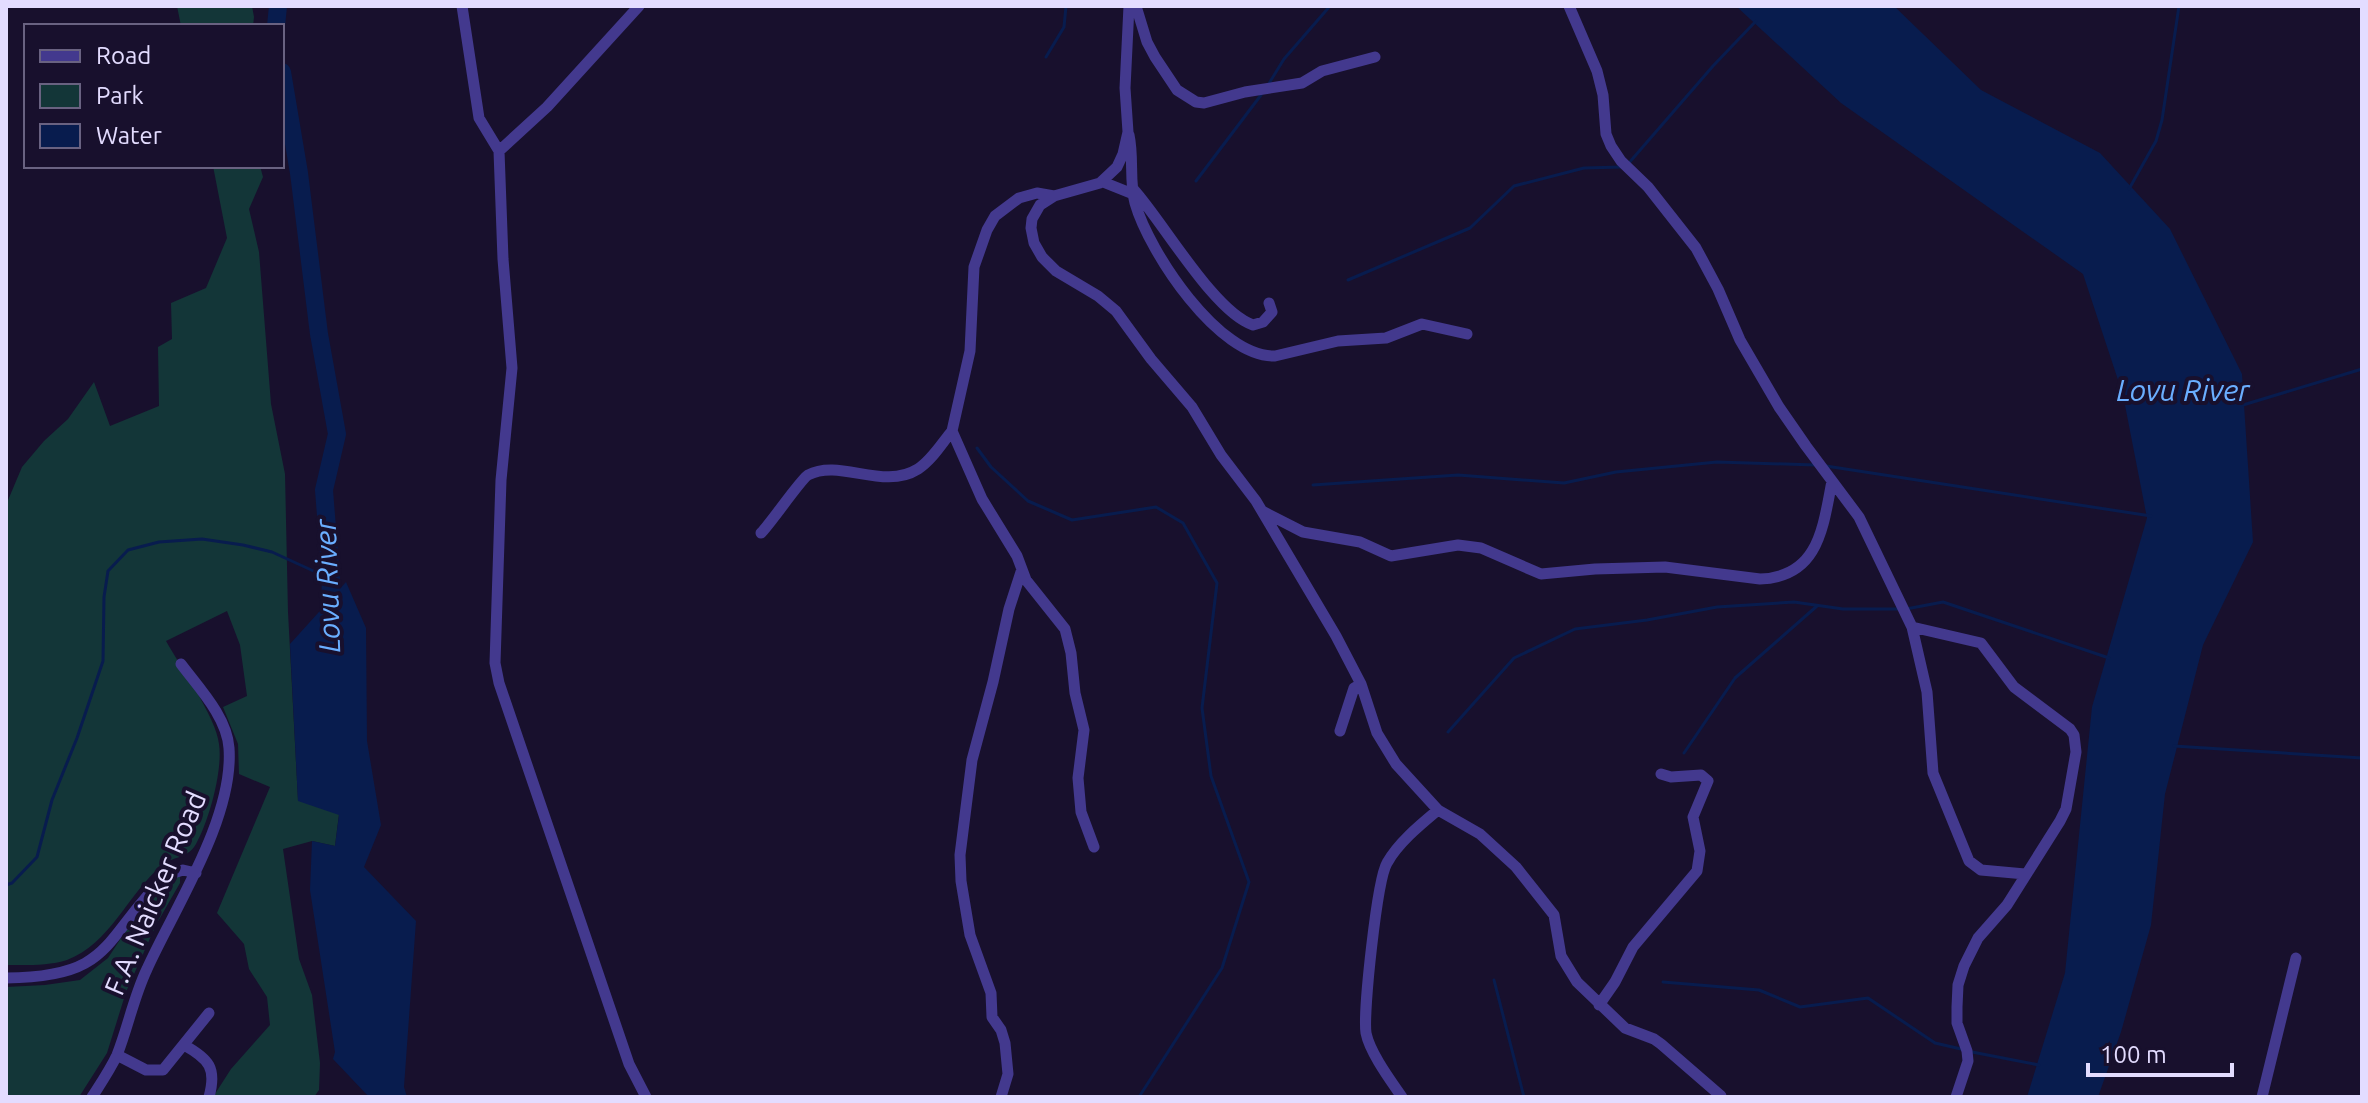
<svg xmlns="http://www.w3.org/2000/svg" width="2368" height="1103" font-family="Ubuntu,sans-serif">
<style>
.green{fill:#133638}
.water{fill:#081c4e}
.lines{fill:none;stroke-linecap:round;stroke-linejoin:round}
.stream{stroke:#081c4e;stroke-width:3}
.river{stroke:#081c4e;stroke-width:18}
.minor{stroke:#43398e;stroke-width:11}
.labels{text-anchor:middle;stroke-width:8;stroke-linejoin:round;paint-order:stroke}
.street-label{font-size:28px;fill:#e3dcff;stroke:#18102d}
.water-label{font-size:30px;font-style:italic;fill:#6aaeff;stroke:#18102d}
</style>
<rect width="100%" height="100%" fill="#18102d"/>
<path class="green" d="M 177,6 L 252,6 L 254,17 L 253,26 L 181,26 Z
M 213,166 L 260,166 L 263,177 L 249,209 L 259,252 L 271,404 L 285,474 L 288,612 L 298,800 L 339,814 L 335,846 L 312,841 L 283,849 L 299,959 L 312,995 L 320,1063 L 319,1090 L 314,1097 L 213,1097 L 231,1069 L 270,1025 L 267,997 L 249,969 L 244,944 L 217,913 L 270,787 L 239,774 L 238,744 L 223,707 L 247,696 L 240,645 L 227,611 L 166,641 C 180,666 216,717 219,744 C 223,770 209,821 196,844 C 188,859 172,856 161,866 C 128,894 110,944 67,960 C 49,966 25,965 6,965 L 6,505 L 22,467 L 44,441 L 68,419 L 94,382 L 110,426 L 159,406 L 158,347 L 172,339 L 171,303 L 206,288 L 227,238 Z
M 180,875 L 180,883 L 156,925 L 126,992 L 107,1053 L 79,1097 L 6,1097 L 6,987 L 45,985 L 80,980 L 108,958 L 129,926 L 165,880 Z"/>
<path class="water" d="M 1736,6 L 1894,6 L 1981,90 L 2100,153 L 2170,229 L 2242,374 L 2253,542 L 2203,645 L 2165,794 L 2151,925 L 2121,1032 L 2098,1097 L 2027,1097 L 2065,973 L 2092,707 L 2147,518 L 2123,395 L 2083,274 L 1841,103 Z
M 346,582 L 366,628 L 367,741 L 381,825 L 364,867 L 416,921 L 404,1087 L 407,1097 L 369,1097 L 333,1059 L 335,1052 L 310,890 L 312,841 L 335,846 L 339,815 L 298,801 L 290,644 Z"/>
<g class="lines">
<path class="stream" d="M 1046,57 L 1064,27 L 1066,6
M 1268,85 L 1284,59 L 1330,6
M 1628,164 L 1713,66 L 1756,21
M 1196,181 L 1261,95
M 2129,189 L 2156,141 L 2162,120 L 2179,6
M 1348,280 L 1470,228 L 1514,186 L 1584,168 L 1622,167
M 2243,405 L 2362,369
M 977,448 L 991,467 L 1028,501 L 1072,520 L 1156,507 L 1183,523 L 1217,583 L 1202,708 L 1211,776 L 1249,882 L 1222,968 L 1139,1097
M 1826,466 L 2151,516
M 1313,485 L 1458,475 L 1564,483 L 1616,472 L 1717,462 L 1815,465
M 1906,609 L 1943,602 L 2109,658
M 1448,732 L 1514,658 L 1575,629 L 1647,620 L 1717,607 L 1794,602 L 1843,609 L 1898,609
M 2174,746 L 2362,758
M 1684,753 L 1735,678 L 1817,606
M 6,885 L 12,883 L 37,857 L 52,800 L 77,738 L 103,661 L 104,597 L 108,571 L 128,550 L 159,542 L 202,539 L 243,545 L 272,552 L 331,579
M 1494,980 L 1524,1097
M 1663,982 L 1759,990 L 1800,1007 L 1868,998 L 1935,1043 L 1961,1049
M 1972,1052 L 2039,1065"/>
<path class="river" d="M 276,26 L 278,6
M 282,72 L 299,173 L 319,334 L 337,434 L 324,490 L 331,579 L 329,622"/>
<path class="minor" d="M 462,6 L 479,118 L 499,151 L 503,259 L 512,368 L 501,480 L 495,663 L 499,683 L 629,1064 L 646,1097
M 1129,6 L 1125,88 L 1128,132 L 1123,154 L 1117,167 L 1100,183 L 1054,196 L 1040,205 L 1032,219 L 1031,228 L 1034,243 L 1042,257 L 1056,271 L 1098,296 L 1116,311 L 1151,359 L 1192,407 L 1221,455 L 1256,501 L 1336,636 L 1361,684 L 1377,733 L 1396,764 L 1438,810 L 1480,834 L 1516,867 L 1554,915 L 1561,956 L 1577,982 L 1625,1028 L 1654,1039 L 1661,1044 L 1721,1096
M 1136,6 L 1147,42 L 1155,57 L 1177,90 L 1196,102 L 1204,103 L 1245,92 L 1302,83 L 1322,71 L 1375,57
M 1569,6 L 1597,71 L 1603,95 L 1606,134 L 1611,146 L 1621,161 L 1648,187 L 1696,248 L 1718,289 L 1740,340 L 1779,407 L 1806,446 L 1859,517 L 1912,627 L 1981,643 L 2014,687 L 2070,729 L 2074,735 L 2076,752 L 2066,809 L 2060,821 L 2007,905 L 1978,938 L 1964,966 L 1958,985 L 1957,1007 L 1957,1023 L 1967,1051 L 1968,1061 L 1956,1097
M 1129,135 C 1134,158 1129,181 1135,203 C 1149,252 1219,358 1275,356 L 1338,341 L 1386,338 L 1422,324 L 1467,334
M 499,151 L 547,107 L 639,6
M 1103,182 L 1133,194
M 1134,190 C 1163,222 1214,312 1253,325 L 1263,322 L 1272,312 L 1269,303
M 1054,196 L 1037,193 L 1019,198 L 995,216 L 987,230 L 974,267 L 970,351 L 952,431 L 982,499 L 1017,556 L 1026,580 L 1065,629 L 1071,653 L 1075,693 L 1084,730 L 1078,778 L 1081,812 L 1094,847
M 1262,511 L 1303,532 L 1360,542 L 1391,556 L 1458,545 L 1481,548 L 1541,574 L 1595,569 L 1665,567 L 1760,579 C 1819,577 1823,527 1832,481
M 761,533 C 771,523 801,479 808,475 C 840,458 883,491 918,469 C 932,460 942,443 952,431
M 1912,627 L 1927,692 L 1933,773 L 1969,861 L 1981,870 L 2025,874
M 1340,731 L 1354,688 L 1361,684
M 6,978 C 115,977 101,939 167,875 L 183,870 L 196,873
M 1599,1005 L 1615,982 L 1633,947 L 1697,871 L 1700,851 L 1693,817 L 1708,781 L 1701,775 L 1671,777 L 1661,774
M 184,1045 C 209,1059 217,1068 209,1097
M 117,1055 L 146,1070 L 163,1070 L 209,1013
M 92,1097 C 101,1083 110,1070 117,1055 C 128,1027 134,996 147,969 C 175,907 234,818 229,748 C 227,717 199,688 181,664
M 1001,1097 L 1008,1074 L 1005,1043 L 1001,1030 L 992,1017 L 991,993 L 970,935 L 961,881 L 960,855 L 972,760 L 993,682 L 1009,609 L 1021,572
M 1402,1097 C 1391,1081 1370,1053 1366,1033 C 1363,1012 1377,880 1387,863 C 1398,843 1420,825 1438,810
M 2262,1097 L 2296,958"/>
</g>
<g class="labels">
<g class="street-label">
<text transform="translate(155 893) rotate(-67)" y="10">F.A. Naicker Road</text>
</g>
<g class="water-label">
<text x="2183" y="401">Lovu River</text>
<text transform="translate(328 586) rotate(-92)" y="10">Lovu River</text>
</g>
</g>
<rect width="2368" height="1103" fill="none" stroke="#e3dcff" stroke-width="16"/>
<rect x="24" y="24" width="260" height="144" fill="#18102d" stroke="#696281" stroke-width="2"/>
<rect x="40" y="50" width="40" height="12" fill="#43398e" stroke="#696281" stroke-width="2"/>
<text x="96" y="64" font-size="24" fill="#e3dcff">Road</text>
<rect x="40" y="84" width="40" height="24" fill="#133638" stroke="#696281" stroke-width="2"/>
<text x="96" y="104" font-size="24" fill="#e3dcff">Park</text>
<rect x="40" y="124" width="40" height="24" fill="#081c4e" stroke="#696281" stroke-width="2"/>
<text x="96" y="144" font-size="24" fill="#e3dcff">Water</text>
<path d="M2088 1063v12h144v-12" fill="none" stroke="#e3dcff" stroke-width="4"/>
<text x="2100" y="1063" font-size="24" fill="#e3dcff" stroke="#18102d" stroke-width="6" paint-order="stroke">100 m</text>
</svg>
